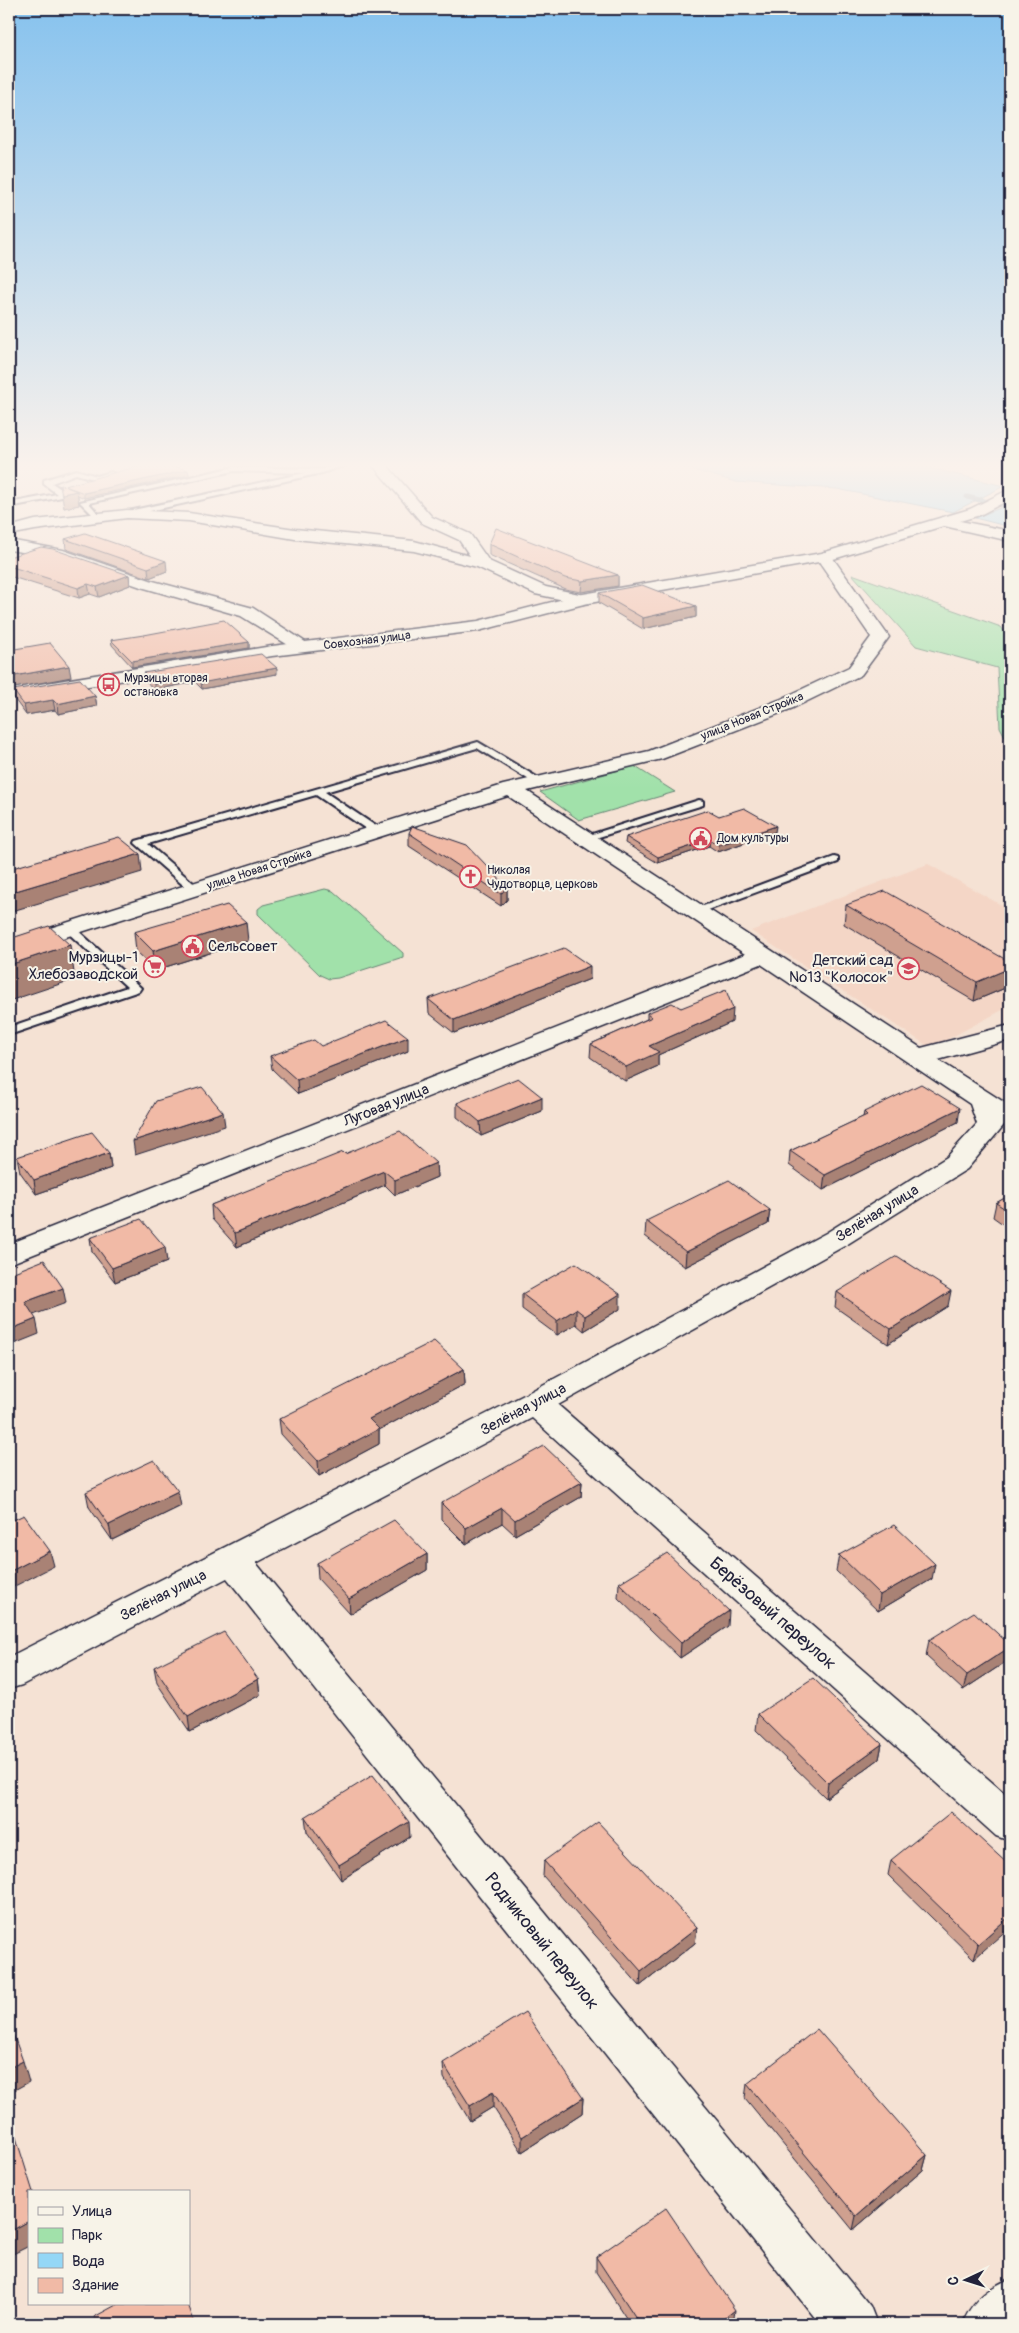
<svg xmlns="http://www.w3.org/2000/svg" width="1019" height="2333" font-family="Pangolin,sans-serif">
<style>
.built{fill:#f4d6c6}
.green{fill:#a1e1aa;stroke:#628272}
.water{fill:#94d7f6;stroke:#668fab}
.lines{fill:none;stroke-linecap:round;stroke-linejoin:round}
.stream{stroke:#668fab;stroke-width:5}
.lane-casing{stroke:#22223b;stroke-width:4}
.street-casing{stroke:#22223b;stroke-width:3}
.secondary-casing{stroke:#22223b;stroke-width:3}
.lane{fill:#f7f3e8;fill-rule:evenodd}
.street{fill:#f7f3e8;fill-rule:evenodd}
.secondary{fill:#f7f3e8;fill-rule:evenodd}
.wall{fill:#cfa08f;stroke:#22223b}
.shaded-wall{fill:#a98274;stroke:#22223b}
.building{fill:#f1baa6;stroke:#22223b}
.labels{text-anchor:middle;stroke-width:4;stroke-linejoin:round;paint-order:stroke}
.far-street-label{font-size:12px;fill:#22223b;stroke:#f7f3e8}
.far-poi-label{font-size:12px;fill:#22223b;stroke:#f7f3e8;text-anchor:start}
.poi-label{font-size:15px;fill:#22223b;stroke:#f7f3e8;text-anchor:end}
.street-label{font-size:15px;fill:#22223b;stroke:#f7f3e8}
.near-street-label{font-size:18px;fill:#22223b;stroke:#f7f3e8}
</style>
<rect width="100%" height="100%" fill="#f5e2d4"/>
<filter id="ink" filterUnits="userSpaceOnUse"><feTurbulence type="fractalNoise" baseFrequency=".02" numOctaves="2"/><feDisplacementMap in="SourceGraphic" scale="10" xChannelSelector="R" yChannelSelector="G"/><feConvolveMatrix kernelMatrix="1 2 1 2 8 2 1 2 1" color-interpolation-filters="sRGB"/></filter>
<g filter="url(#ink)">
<path class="built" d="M 928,864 L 1010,910 L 1010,1006 L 931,1048 L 751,931 Z"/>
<path class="green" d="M 852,574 L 1001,627 L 1010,639 L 1010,746 L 1000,727 L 997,668 L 916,646 Z
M 634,766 L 675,792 L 579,820 L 540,792 Z
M 325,889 L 333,891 L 403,953 L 403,957 L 338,978 L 329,979 L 320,975 L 258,914 L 258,909 L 263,905 Z"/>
<path class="water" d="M 665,462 L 905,462 L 1004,486 L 953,512 L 837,489 L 736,482 Z
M 1010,504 L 1010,527 L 975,518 Z"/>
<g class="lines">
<path class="stream" d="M 967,497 L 1010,507"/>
<defs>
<path id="lane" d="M 344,462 L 354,462 L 322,473 L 127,516 L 123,514 L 124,512 L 305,473 L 234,471 L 89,503 L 101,517 L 97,519 L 80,502 L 234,467 L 322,469 Z
M 76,470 L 97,476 L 111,472 L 115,474 L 97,480 L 76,474 L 52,483 L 70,495 L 70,499 L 62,497 L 9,507 L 9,503 L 57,494 L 44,484 L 44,480 Z
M 478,742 L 545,782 L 536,784 L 477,748 L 325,792 L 380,829 L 380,833 L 372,833 L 316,795 L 148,844 L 198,887 L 200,889 L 194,892 L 190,891 L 135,843 L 136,841 Z
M 699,800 L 703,801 L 703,805 L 589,840 L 581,840 L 580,838 Z
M 834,857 L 838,858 L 838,862 L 700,913 L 696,914 L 690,911 Z
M 70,926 L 74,927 L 141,988 L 139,991 L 9,1035 L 9,1027 L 127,987 L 66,931 L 66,927 Z"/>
<path id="street" d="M 370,462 L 384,462 L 432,517 L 470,534 L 489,561 L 546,587 L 589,596 L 591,599 L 589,602 L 583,604 L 535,594 L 477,567 L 414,551 L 295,539 L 189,521 L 127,518 L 35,530 L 9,535 L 9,527 L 35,520 L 127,510 L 189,513 L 295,529 L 414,541 L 470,556 L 459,540 L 422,523 Z
M 945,518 L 1010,531 L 1010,541 L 940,525 L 938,522 Z
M 9,540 L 63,550 L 153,581 L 253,608 L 313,647 L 310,651 L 298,651 L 241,616 L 141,587 L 55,557 L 9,550 Z
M 824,552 L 830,554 L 889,637 L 861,675 L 793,708 L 662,759 L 527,791 L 921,1048 L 1010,1025 L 1010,1040 L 938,1060 L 1010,1106 L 1010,1126 L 1004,1125 L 967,1169 L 846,1245 L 558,1405 L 1010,1798 L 1010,1841 L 996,1836 L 532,1418 L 256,1563 L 870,2306 L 877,2324 L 820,2324 L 227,1578 L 22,1685 L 9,1689 L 9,1657 L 524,1395 L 826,1233 L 947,1157 L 977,1124 L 970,1104 L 761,964 L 9,1264 L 9,1244 L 745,954 L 508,796 L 9,955 L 9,941 L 503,785 L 649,751 L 779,700 L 849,667 L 871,637 L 816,557 Z
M 1010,2279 L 1010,2324 L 963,2324 C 971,2301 988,2288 1010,2279 Z"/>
<path id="secondary" d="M 1010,489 L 1010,499 L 980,515 L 830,560 L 584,604 L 478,631 L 272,656 L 9,699 L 9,689 L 272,646 L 478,621 L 583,594 L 822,553 L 970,509 Z"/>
</defs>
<use href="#lane" class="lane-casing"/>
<use href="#street" class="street-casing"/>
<use href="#secondary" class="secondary-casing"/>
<use href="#lane" class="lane"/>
<use href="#street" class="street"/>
<use href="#secondary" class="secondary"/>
</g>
<path class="wall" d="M 188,470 L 189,475 L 84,498 L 78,495 L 79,505 L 64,508 L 60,485 L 65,487 L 65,486 Z
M 65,539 L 167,571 L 149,578 L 66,549 Z
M 489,544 L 618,575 L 618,586 L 581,592 L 565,589 L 489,555 Z
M 9,557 L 129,575 L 130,585 L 99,597 L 90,594 L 79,598 L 9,576 Z
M 599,593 L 696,606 L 696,617 L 643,629 L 599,603 Z
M 111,640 L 249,642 L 249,648 L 132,667 L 112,645 Z
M 143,673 L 277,674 L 228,682 L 228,684 L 202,689 L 195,682 L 154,690 L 144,679 Z
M 13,690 L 95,696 L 97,706 L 58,714 L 55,710 L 26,715 L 15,700 Z
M 719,816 L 775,832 L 718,852 L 709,846 L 658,863 L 625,843 L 626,837 Z
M 409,833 L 507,887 L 507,900 L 501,906 L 409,846 Z
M 846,905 L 1010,962 L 1010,986 L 974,1001 L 844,924 Z
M 134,932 L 248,941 L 156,970 L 136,951 Z
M 590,979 L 454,1033 L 429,1013 L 428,999 Z
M 681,1008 L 732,1022 L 658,1055 L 658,1066 L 625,1081 L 590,1057 L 591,1044 L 647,1019 L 647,1013 Z
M 408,1051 L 298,1094 L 272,1069 L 270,1056 Z
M 457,1103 L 542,1111 L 481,1136 L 457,1117 Z
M 864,1112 L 958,1122 L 823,1190 L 789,1165 L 790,1151 L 863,1117 Z
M 109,1153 L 111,1168 L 36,1194 L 20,1172 L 17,1157 Z
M 345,1154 L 436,1163 L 437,1177 L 395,1195 L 385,1185 L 237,1247 L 212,1219 L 211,1205 Z
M 1010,1195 L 1010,1229 L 993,1217 L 996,1203 Z
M 770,1210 L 768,1224 L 685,1267 L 645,1236 L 646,1221 Z
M 90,1238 L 167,1262 L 115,1282 L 92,1252 Z
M 837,1292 L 948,1306 L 888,1344 L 835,1307 Z
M 522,1294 L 620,1309 L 584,1331 L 576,1324 L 557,1335 L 522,1309 Z
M 464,1369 L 465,1384 L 379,1430 L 379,1444 L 319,1476 L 281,1434 L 279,1419 Z
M 582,1482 L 581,1497 L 515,1535 L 502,1523 L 466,1544 L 441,1519 L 441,1503 Z
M 86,1492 L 181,1506 L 112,1540 L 89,1507 Z
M 427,1554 L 427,1570 L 350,1614 L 318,1579 L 317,1563 Z
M 839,1555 L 932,1579 L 878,1611 L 836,1571 Z
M 619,1583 L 728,1626 L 680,1658 L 618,1598 Z
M 929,1640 L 1007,1661 L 963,1690 L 926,1656 Z
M 154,1667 L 258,1679 L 260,1695 L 190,1732 L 157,1683 Z
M 758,1714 L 882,1744 L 879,1759 L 826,1798 L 756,1730 Z
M 305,1817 L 410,1837 L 341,1880 L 307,1832 Z
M 891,1860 L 1010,1866 L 974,1959 L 888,1875 Z
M 544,1861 L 697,1928 L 695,1943 L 640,1986 L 543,1876 Z
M 443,2063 L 583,2098 L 582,2113 L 522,2152 L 493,2107 L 470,2121 L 444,2078 Z
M 747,2084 L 927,2155 L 923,2170 L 853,2230 L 745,2098 Z
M 596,2257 L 733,2324 L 630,2324 L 596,2272 Z"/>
<path class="shaded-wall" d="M 188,470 L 189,475 L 84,498 L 84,493 Z
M 77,491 L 79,505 L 64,508 L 62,494 Z
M 166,561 L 167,571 L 149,578 L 148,568 Z
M 129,575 L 130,585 L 99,597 L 97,587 Z
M 618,575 L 618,586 L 581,592 L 582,581 Z
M 88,584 L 90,594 L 79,598 L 78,588 Z
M 696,606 L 696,617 L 643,629 L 643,618 Z
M 249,642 L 249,648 L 132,667 L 132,661 Z
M 69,666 L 71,677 L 9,689 L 9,677 Z
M 277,668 L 277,674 L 228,682 L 228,684 L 202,689 L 201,683 L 226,677 Z
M 195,677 L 195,682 L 154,690 L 154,684 Z
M 95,696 L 97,706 L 58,714 L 57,704 Z
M 53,700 L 55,710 L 26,715 L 24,705 Z
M 776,826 L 775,832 L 718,852 L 719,845 Z
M 710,840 L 709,846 L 658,863 L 658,857 Z
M 140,854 L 142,872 L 9,912 L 9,893 Z
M 507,887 L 507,900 L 501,906 L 501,894 Z
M 246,922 L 248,941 L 156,970 L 153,951 Z
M 70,945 L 75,979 L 9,1001 L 9,965 Z
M 590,966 L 590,979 L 454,1033 L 454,1020 Z
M 1010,968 L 1010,986 L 974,1001 L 977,982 Z
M 733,1009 L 732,1022 L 658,1055 L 658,1066 L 625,1081 L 626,1067 L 649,1046 Z
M 408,1037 L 408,1051 L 298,1094 L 297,1080 Z
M 542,1097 L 542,1111 L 481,1136 L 480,1122 Z
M 960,1108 L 958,1122 L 823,1190 L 825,1175 Z
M 223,1112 L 225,1126 L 135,1155 L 133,1141 Z
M 109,1153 L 111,1168 L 36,1194 L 34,1180 Z
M 436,1163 L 437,1177 L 395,1195 L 395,1180 Z
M 384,1171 L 385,1185 L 237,1247 L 235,1233 Z
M 770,1210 L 768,1224 L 685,1267 L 686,1252 Z
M 165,1247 L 167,1262 L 115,1282 L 112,1268 Z
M 63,1288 L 66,1303 L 28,1317 L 25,1302 Z
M 951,1291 L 948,1306 L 888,1344 L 891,1329 Z
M 620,1294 L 620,1309 L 584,1331 L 585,1316 Z
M 576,1309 L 576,1324 L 557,1335 L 557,1321 Z
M 36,1319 L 39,1334 L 9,1346 L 9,1330 Z
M 464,1369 L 465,1384 L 379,1430 L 379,1444 L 319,1476 L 318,1461 L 369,1419 Z
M 582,1482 L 581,1497 L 515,1535 L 515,1520 Z
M 178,1491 L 181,1506 L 112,1540 L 109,1525 Z
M 502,1508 L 502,1523 L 466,1544 L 466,1528 Z
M 50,1551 L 54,1566 L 9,1589 L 9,1572 Z
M 427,1554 L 427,1570 L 350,1614 L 349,1599 Z
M 935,1564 L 932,1579 L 878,1611 L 880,1595 Z
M 729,1611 L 728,1626 L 680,1658 L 681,1643 Z
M 1010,1647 L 1010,1650 L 1007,1661 L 963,1690 L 967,1675 Z
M 258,1679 L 260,1695 L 190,1732 L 188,1717 Z
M 882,1744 L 879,1759 L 826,1798 L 828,1783 Z
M 409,1822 L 410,1837 L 341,1880 L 339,1865 Z
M 1010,1916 L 1010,1927 L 974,1959 L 978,1944 Z
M 697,1928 L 695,1943 L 640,1986 L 641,1971 Z
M 23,2061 L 29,2082 L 9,2093 L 9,2068 Z
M 493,2092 L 493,2107 L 470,2121 L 470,2106 Z
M 583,2098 L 582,2113 L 522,2152 L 522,2137 Z
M 927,2155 L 923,2170 L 853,2230 L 856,2216 Z
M 29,2221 L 29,2246 L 9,2256 L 9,2232 Z
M 735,2310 L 733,2324 L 717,2324 Z"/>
<path class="building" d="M 154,462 L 158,462 L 188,470 L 84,493 L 65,486 Z
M 60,485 L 61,485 L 77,491 L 62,494 Z
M 496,528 L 618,575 L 582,581 L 565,578 L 489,544 Z
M 85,533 L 166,561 L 148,568 L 65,539 Z
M 41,547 L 53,549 L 129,575 L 97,587 L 88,584 L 78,588 L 9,566 L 9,557 Z
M 642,585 L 696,606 L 643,618 L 599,593 Z
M 224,620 L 249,642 L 132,661 L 111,640 L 144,635 Z
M 50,643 L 69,666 L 9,677 L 9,650 Z
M 261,654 L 277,668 L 226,677 L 227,678 L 201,683 L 195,677 L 154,684 L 143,673 Z
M 80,679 L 95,696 L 57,704 L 53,700 L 24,705 L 13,690 Z
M 744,808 L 776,826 L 719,845 L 710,840 L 658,857 L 626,837 L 708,810 L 719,816 Z
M 412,826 L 467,845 L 507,887 L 501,894 L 409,833 Z
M 119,837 L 140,854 L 9,893 L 9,869 Z
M 885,891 L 1010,962 L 1010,968 L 977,982 L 846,905 Z
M 227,905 L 246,922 L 153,951 L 134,932 Z
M 49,926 L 70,945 L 9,965 L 9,939 Z
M 564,948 L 590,966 L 454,1020 L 428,999 Z
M 726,990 L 733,1009 L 649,1046 L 659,1052 L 626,1067 L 591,1044 L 652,1017 L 647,1013 L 672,1003 L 681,1008 Z
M 386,1020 L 408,1037 L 297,1080 L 270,1056 L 314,1040 L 321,1046 Z
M 518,1078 L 542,1097 L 480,1122 L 457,1103 Z
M 921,1084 L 960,1108 L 825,1175 L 790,1151 L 867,1115 L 864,1112 Z
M 202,1087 L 223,1112 L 133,1141 L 156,1101 Z
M 400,1131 L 436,1163 L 395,1180 L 384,1171 L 235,1233 L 211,1205 L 343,1152 L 345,1154 Z
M 92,1132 L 109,1153 L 34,1180 L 17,1157 Z
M 729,1180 L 770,1210 L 686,1252 L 646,1221 Z
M 1010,1195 L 1010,1212 L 996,1203 Z
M 141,1219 L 165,1247 L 112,1268 L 90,1238 Z
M 897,1256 L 951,1291 L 891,1329 L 837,1292 Z
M 44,1260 L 63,1288 L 25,1302 L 36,1319 L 9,1330 L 9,1274 Z
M 576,1263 L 620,1294 L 585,1316 L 576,1309 L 557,1321 L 522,1294 Z
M 434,1341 L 464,1369 L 369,1419 L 379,1429 L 318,1461 L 279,1419 Z
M 544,1446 L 582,1482 L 515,1520 L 502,1508 L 466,1528 L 441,1503 Z
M 154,1460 L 178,1491 L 109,1525 L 86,1492 Z
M 24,1515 L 50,1551 L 9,1572 L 9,1522 Z
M 394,1520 L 427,1554 L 349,1599 L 317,1563 Z
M 894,1525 L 935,1564 L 880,1595 L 839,1555 Z
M 667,1553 L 729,1611 L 681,1643 L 619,1583 Z
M 974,1612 L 1010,1645 L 1010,1647 L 967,1675 L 929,1640 Z
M 224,1632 L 258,1679 L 188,1717 L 154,1667 Z
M 813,1678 L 882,1744 L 828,1783 L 758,1714 Z
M 373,1775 L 409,1822 L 339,1865 L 305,1817 Z
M 951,1812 L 1010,1866 L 1010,1916 L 978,1944 L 891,1860 Z
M 598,1822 L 697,1928 L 641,1971 L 544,1861 Z
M 525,2012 L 583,2098 L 522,2137 L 493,2092 L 470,2106 L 443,2063 Z
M 9,2023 L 23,2061 L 9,2068 Z
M 817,2029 L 927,2155 L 856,2216 L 747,2084 Z
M 9,2115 L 33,2192 L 29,2192 L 29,2221 L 9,2232 Z
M 666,2208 L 735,2310 L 717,2324 L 640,2324 L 596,2257 Z
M 118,2304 L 188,2304 L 195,2324 L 96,2324 L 94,2317 Z"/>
</g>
<linearGradient id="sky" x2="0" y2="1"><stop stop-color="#86c2ee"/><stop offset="0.59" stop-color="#faf2ec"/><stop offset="1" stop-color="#faf2ec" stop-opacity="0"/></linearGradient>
<rect width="1019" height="789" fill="url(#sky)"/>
<defs>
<symbol id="bus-ring" viewBox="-11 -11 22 22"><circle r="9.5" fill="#f7f3e8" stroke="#d1495b" stroke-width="1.5"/><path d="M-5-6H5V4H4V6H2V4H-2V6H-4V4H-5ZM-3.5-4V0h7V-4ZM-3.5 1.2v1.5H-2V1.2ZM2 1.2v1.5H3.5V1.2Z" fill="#d1495b"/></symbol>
<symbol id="civic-ring" viewBox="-11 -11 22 22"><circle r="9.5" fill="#f7f3e8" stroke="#d1495b" stroke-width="1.5"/><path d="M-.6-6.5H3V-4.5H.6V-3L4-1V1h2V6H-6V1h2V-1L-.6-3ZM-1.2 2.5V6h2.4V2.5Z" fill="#d1495b"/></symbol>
<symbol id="church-ring" viewBox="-11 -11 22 22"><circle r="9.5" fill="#f7f3e8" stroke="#d1495b" stroke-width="1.5"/><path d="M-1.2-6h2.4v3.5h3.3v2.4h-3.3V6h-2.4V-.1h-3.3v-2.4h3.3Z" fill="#d1495b"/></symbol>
<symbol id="supermarket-ring" viewBox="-11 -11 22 22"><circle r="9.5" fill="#f7f3e8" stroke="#d1495b" stroke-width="1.5"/><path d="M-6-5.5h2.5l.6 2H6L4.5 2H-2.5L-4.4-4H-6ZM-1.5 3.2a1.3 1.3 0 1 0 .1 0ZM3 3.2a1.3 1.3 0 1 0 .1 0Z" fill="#d1495b"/></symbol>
<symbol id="school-ring" viewBox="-11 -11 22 22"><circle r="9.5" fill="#f7f3e8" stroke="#d1495b" stroke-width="1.5"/><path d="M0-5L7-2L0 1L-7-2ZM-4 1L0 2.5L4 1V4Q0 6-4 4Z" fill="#d1495b"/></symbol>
</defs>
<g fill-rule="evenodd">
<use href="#bus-ring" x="96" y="672" width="25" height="25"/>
<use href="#civic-ring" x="688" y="826" width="25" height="25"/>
<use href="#church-ring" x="458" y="864" width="25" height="25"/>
<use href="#civic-ring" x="180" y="934" width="25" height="25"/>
<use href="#supermarket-ring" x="142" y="954" width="25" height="25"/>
<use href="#school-ring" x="896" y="956" width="25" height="25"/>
</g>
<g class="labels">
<g class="far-street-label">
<text transform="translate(367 640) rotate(-7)" y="4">Совхозная улица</text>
<text transform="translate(752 716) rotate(-22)" y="4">улица Новая Стройка</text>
<text transform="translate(259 869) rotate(-18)" y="4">улица Новая Стройка</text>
</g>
<g class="far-poi-label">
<text x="124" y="682">Мурзицы вторая<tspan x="124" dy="14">остановка</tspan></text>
<text x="717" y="842">Дом культуры</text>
<text x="487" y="874">Николая<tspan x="487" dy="14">Чудотворца, церковь</tspan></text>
</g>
<g class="poi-label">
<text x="208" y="951" text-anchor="start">Сельсовет</text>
<text x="138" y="962">Мурзицы-1<tspan x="138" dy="17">Хлебозаводской</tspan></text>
<text x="893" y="965">Детский сад<tspan x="893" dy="17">№13 "Колосок"</tspan></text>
</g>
<g class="street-label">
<text transform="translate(386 1105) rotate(-22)" y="5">Луговая улица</text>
<text transform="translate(877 1213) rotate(-32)" y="5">Зелёная улица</text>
<text transform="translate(523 1409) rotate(-28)" y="5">Зелёная улица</text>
<text transform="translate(163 1595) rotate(-27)" y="5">Зелёная улица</text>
</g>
<g class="near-street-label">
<text transform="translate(773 1613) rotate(41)" y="6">Берёзовый переулок</text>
<text transform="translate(542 1941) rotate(51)" y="6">Родниковый переулок</text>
</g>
</g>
<rect width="1019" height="2333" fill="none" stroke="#f7f3e8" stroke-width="30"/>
<rect x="15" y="15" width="989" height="2303" fill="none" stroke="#22223b" stroke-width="2" filter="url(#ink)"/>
<rect x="28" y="2190" width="162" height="115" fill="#f7f3e8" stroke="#a29fa3"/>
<rect x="38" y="2207" width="25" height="8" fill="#f7f3e8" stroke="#a29fa3"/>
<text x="72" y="2216" font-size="15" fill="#22223b">Улица</text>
<rect x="38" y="2228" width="25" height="15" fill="#a1e1aa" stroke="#a29fa3"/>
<text x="72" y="2240" font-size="15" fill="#22223b">Парк</text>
<rect x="38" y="2253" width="25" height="15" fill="#94d7f6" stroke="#a29fa3"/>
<text x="72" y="2266" font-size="15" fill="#22223b">Вода</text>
<rect x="38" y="2278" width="25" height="15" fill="#f1baa6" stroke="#a29fa3"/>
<text x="72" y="2290" font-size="15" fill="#22223b">Здание</text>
<g transform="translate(966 2280) rotate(266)" stroke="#f7f3e8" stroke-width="4" paint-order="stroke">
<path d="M0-4L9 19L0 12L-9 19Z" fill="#22223b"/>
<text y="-8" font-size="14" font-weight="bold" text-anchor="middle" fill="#22223b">С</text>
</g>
</svg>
